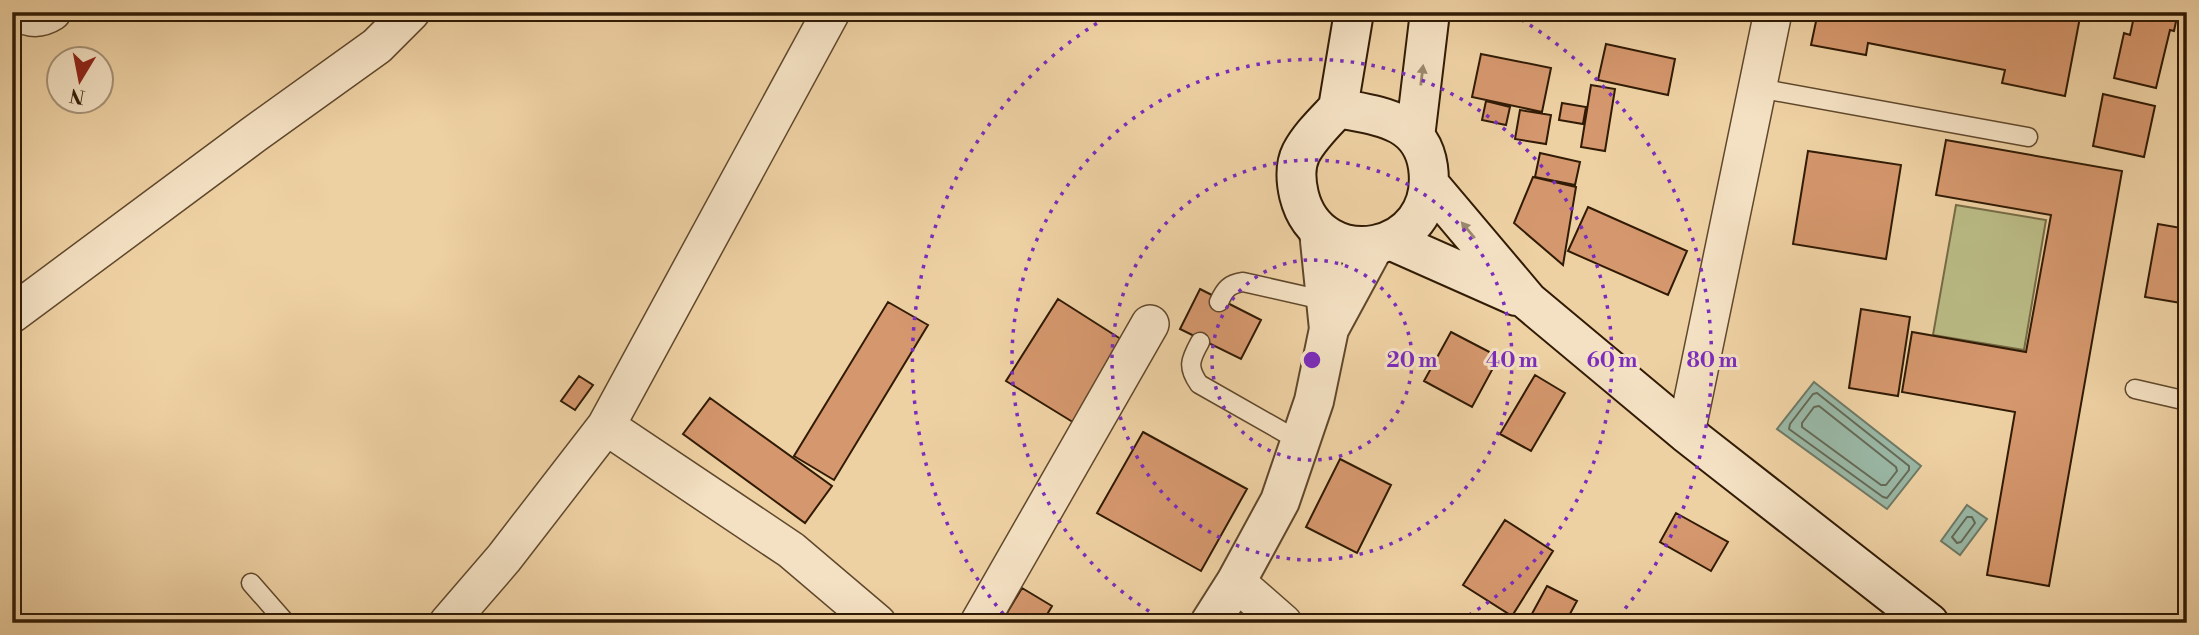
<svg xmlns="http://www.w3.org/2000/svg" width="2199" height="635" font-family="'Libre Bodoni',serif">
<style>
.green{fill:#babb85;stroke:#766b45;stroke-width:2}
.water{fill:#99b7a5;stroke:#6f7965;stroke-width:2}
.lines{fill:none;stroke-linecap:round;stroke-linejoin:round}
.shore{stroke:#656955;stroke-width:2}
.building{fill:#d5976d;stroke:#311b05;stroke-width:2}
.service-casing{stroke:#60482c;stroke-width:21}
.minor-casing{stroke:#60482c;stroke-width:40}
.tertiary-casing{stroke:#60482c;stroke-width:42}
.secondary-casing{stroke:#311b05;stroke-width:42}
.service{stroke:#f4e1c3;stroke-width:18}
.minor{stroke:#f4e1c3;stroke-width:37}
.tertiary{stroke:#f4e1c3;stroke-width:38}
.secondary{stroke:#f4e1c3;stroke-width:38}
.oneway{fill:#9c886e}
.ring{fill:none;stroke:#7b2cbf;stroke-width:3.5;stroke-dasharray:3.5 7}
.centre{fill:#7b2cbf;stroke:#f4e1c3;stroke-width:3.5}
.ring-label{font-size:21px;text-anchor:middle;font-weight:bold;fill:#7b2cbf;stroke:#f4e1c3;stroke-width:6;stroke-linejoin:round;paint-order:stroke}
</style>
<rect width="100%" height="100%" fill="#eed1a3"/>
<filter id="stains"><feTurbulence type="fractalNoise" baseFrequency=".00286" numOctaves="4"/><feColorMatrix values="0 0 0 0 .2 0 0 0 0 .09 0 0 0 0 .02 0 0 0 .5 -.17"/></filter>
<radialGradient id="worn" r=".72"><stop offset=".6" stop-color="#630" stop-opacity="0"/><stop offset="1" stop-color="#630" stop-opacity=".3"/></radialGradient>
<path class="green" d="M 1956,205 L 2046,220 L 2024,350 L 1933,335 Z"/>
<path class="water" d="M 1814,382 L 1921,466 L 1887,509 L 1777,429 Z
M 1967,505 L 1987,519 L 1960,555 L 1941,541 Z"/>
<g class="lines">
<path class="shore" d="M 1817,393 L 1909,466 L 1909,470 L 1887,498 L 1883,497 L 1789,429 L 1790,424 L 1813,394 Z
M 1819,406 L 1896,467 L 1897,471 L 1886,485 L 1881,485 L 1802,427 L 1802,423 L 1814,407 Z
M 1967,517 L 1972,517 L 1975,523 L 1961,542 L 1957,543 L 1952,537 Z"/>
</g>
<path class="building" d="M 1818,12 L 2081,12 L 2065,96 L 2002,83 L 2005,70 L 1868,43 L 1866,55 L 1811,45 Z
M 2135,12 L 2178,12 L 2174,31 L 2170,30 L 2156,88 L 2114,78 L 2124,33 L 2130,35 Z
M 1606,44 L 1675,59 L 1668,95 L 1598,80 Z
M 1481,54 L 1551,68 L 1542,112 L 1472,97 Z
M 1591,85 L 1615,89 L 1605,151 L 1581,147 Z
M 2103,94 L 2155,106 L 2144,157 L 2093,146 Z
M 1486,101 L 1510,107 L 1506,125 L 1482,120 Z
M 1562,103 L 1586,107 L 1583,124 L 1559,120 Z
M 1520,110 L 1551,115 L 1546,144 L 1515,139 Z
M 1946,140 L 2122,171 L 2049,586 L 1987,575 L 2015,412 L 1902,392 L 1912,332 L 2026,352 L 2051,215 L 1936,195 Z
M 1808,151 L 1901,165 L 1886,259 L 1793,244 Z
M 1540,153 L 1580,162 L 1575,185 L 1535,177 Z
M 1533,177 L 1576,187 L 1563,265 L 1514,223 Z
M 1588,207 L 1687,251 L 1668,295 L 1568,251 Z
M 2158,224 L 2187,229 L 2187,304 L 2145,297 Z
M 1200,289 L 1261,320 L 1241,359 L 1180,329 Z
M 1058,299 L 1127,343 L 1076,424 L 1006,381 Z
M 888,302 L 928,325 L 834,480 L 794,456 Z
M 1861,309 L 1910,317 L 1898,396 L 1849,388 Z
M 1451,332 L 1499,357 L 1472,407 L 1424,381 Z
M 1535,375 L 1565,393 L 1531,451 L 1500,434 Z
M 579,376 L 593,385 L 575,410 L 561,401 Z
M 710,398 L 832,486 L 805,523 L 683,434 Z
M 1143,432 L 1247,489 L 1201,571 L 1097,513 Z
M 1340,459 L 1391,485 L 1357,553 L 1306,527 Z
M 1676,513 L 1728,542 L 1711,571 L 1660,542 Z
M 1505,520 L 1553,551 L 1512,616 L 1463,585 Z
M 1547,586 L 1577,601 L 1565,623 L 1527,623 Z
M 1022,588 L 1052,606 L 1042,623 L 1001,623 Z"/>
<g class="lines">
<defs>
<path id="service" d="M 1758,88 L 2028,137
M 1219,302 C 1225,289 1229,284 1243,282 L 1327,301
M 1200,342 C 1190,360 1187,367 1199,384 L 1301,442
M 2135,389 L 2187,401
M 251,583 L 286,623"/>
<path id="minor" d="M 18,12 C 30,19 41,19 52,12
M 12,314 L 253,135 L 377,46 L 411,12
M 606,426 L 791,550 L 877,623
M 1686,433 L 1773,12
M 1236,582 L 1283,623
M 448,623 L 504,558 L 606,426 L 831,12
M 979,623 L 1150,324"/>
<path id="tertiary" d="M 1329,329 L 1374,246
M 1210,623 L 1236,582 L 1280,501 L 1314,401 L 1329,329 L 1319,231"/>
<path id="secondary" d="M 1338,108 C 1376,116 1421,118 1428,167 C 1440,256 1319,276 1299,195 C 1296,182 1295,165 1301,153 C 1310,136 1325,122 1338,108 Z
M 1338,108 L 1354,12
M 1415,137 L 1430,12
M 1430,185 L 1528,301 L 1686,433 L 1929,623
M 1392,241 L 1516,296"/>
</defs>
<use href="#service" class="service-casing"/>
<use href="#minor" class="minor-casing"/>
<use href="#tertiary" class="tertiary-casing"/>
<use href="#secondary" class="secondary-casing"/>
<use href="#service" class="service"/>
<use href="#minor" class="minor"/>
<use href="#tertiary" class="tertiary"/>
<use href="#secondary" class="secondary"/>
</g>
<defs><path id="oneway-solid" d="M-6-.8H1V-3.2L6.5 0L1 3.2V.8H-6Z" transform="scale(1.75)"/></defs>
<g class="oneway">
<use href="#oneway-solid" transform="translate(1422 75) rotate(-83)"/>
<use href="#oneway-solid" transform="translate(1468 230) rotate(-130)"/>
</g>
<g class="ring">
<circle cx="1312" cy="360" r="100"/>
<circle cx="1312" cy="360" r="200"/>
<path d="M1167 622A300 300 0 1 1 1457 622"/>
<path d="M1010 622A400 400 0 0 1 1112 14M1512 14A400 400 0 0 1 1614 622"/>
</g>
<circle cx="1312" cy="360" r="10" class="centre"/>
<g class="ring-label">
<text x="1412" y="367">20 m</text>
<text x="1512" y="367">40 m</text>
<text x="1612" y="367">60 m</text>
<text x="1712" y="367">80 m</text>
</g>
<rect width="2199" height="635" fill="none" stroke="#eed1a3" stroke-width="42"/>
<rect x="14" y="14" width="2171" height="607" fill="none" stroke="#311b05" stroke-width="3.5"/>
<rect x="21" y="21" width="2157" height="593" fill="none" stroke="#311b05" stroke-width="2"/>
<g transform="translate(80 80) rotate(190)"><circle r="33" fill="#f4e1c3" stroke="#a69277" stroke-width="2"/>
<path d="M0-5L12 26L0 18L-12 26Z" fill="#8f2418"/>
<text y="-10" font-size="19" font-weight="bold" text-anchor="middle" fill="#311b05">N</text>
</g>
<rect width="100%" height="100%" filter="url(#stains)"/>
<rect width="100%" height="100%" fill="url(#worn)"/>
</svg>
